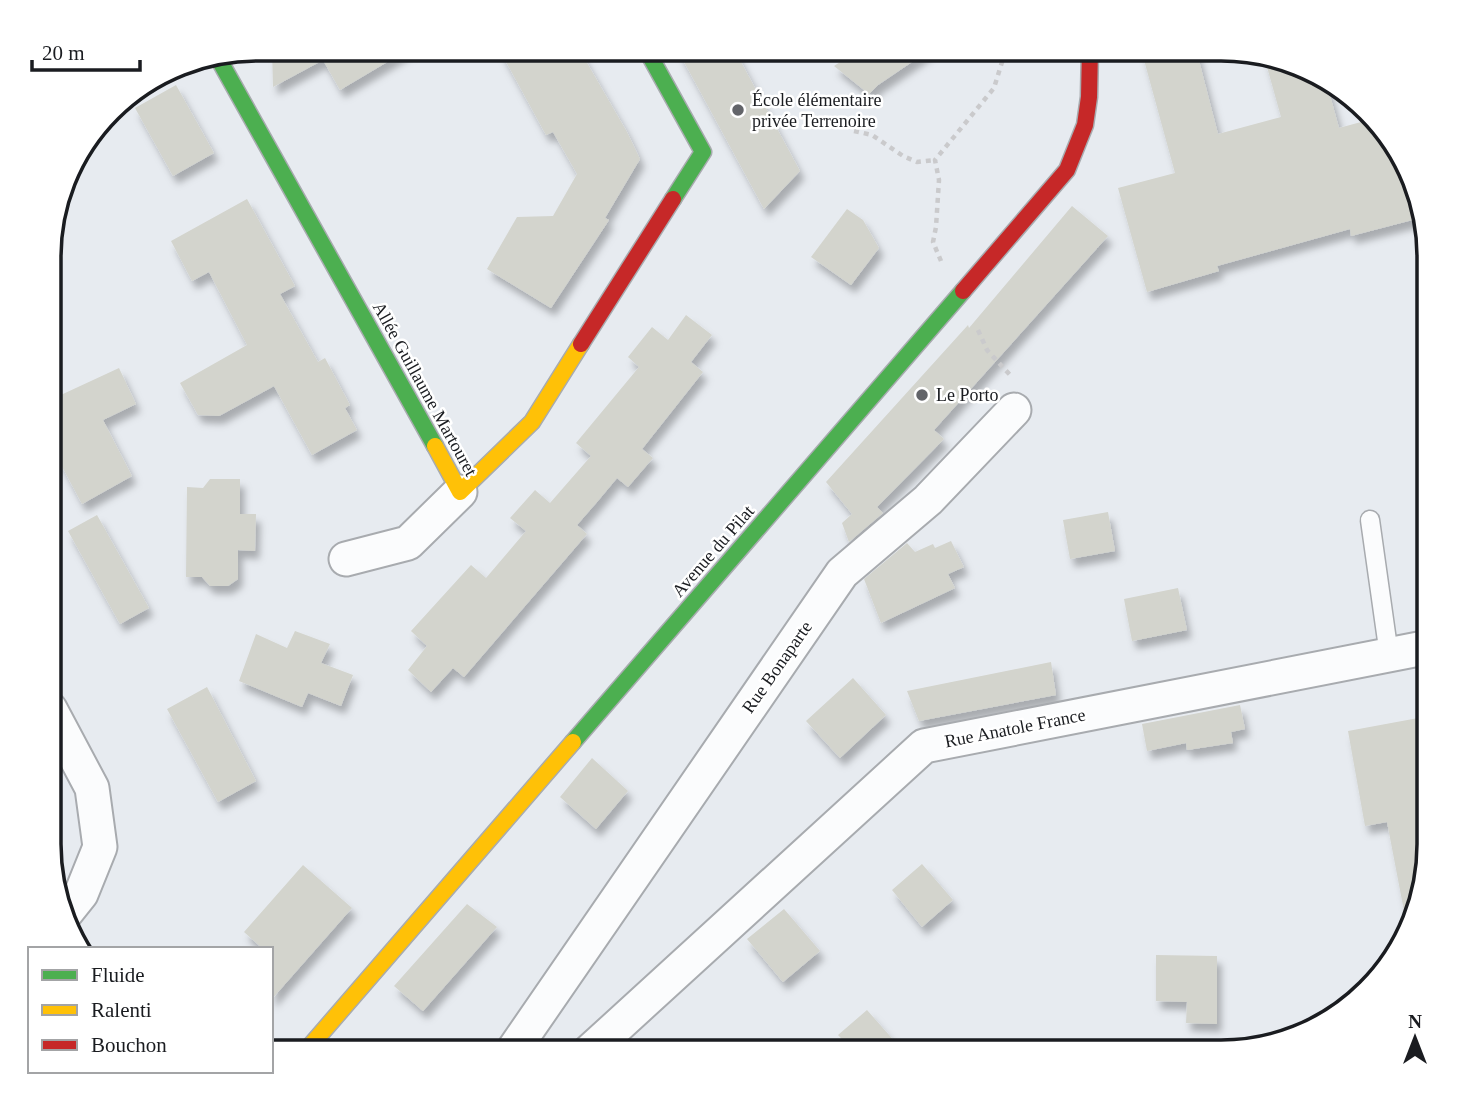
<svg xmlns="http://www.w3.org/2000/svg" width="1478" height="1101" font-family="'Times New Roman',serif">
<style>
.building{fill:#d3d4cd;filter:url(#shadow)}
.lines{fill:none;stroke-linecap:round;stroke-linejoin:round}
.lane-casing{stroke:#a8abaf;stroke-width:21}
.street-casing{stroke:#a8abaf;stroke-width:37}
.fast-casing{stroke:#a8abaf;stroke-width:19}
.slow-casing{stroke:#a8abaf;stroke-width:19}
.jam-casing{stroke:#a8abaf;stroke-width:19}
.path{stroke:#cacacc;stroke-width:4.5;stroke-dasharray:5 5;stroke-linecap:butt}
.lane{stroke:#fbfcfd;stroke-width:18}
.street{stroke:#fbfcfd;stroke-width:33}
.fast{stroke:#4caf50;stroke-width:16}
.slow{stroke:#ffc107;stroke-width:16}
.jam{stroke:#c62828;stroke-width:16}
.poi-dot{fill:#626469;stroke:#fff;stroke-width:2.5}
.labels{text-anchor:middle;stroke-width:5;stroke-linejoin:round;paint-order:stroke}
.poi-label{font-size:18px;fill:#1a1c20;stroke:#fff;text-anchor:start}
.street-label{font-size:18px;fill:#1a1c20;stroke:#fff}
.rim{fill:none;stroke:#1a1c20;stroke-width:3.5}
</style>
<defs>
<filter id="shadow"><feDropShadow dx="4.5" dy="8" stdDeviation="3.5" flood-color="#0004"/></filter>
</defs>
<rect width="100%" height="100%" fill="#e7ebf0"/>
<path class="building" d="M 272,49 L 409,49 L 340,90 L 323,60 L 273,87 Z
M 499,49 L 579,49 L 627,132 L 640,159 L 605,218 L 609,220 L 551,308 L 487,269 L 517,217 L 553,216 L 577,174 L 553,132 L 546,135 Z
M 677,49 L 734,49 L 800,171 L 764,209 Z
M 860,49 L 931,49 L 878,85 L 869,94 L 834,66 Z
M 1141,49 L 1196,49 L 1218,134 L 1281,117 L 1264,56 L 1300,65 L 1326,81 L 1339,128 L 1372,119 L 1408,165 L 1420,218 L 1351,236 L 1350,229 L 1217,266 L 1219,271 L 1147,292 L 1118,188 L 1175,173 Z
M 176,85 L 214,153 L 173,176 L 135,108 Z
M 247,199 L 295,286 L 280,294 L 318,362 L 325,358 L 350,405 L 345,408 L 357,430 L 312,455 L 274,386 L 219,416 L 198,415 L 180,383 L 247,345 L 209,272 L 192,281 L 171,241 Z
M 1072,206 L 1108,236 L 934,430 L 944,439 L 877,507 L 883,513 L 849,542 L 842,523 L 852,514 L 826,482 L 968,325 L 969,328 Z
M 847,209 L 863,220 L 879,248 L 851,285 L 811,257 Z
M 686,315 L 712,335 L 691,362 L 703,372 L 642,449 L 653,458 L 628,487 L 617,478 L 597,502 L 577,525 L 587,534 L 464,677 L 453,668 L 431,692 L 408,670 L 427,646 L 411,631 L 471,565 L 486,578 L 526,531 L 510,518 L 535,490 L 550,503 L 591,456 L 576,443 L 639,367 L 628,357 L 652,327 L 668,340 Z
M 119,368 L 136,404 L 103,420 L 132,476 L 82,504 L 50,444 L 50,400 Z
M 210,479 L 240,479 L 240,514 L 256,514 L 255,551 L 238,550 L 238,579 L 228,586 L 210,586 L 202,577 L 186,577 L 187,487 L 203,488 Z
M 1108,512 L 1115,551 L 1070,559 L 1063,520 Z
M 97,515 L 149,608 L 120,624 L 68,531 Z
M 951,541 L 964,567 L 948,574 L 955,588 L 881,623 L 864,579 L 907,543 L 915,552 L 933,544 L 935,548 Z
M 1178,588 L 1187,630 L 1132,641 L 1124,599 Z
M 295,631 L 330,644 L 321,663 L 353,675 L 341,706 L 308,693 L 302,707 L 239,681 L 256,634 L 287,648 Z
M 1051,662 L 1056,695 L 919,721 L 907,691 Z
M 853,678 L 886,715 L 840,758 L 806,721 Z
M 207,687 L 256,781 L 218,802 L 167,709 Z
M 1240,705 L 1245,729 L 1231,732 L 1233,743 L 1187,750 L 1186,743 L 1147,751 L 1142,724 Z
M 1429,716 L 1429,858 L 1413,923 L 1408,932 L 1387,822 L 1365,826 L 1348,731 Z
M 592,758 L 628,791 L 596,829 L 560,797 Z
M 922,864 L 953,900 L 922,927 L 892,890 Z
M 303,865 L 352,908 L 271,1000 L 271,949 L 263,949 L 244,932 Z
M 467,904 L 497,927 L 423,1011 L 394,986 Z
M 784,909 L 820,951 L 783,982 L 747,939 Z
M 1156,955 L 1217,956 L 1217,1024 L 1186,1023 L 1187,1002 L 1156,1001 Z
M 867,1010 L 904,1052 L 854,1052 L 838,1035 Z"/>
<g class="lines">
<defs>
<path id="lane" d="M 1370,520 L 1389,655"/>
<path id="street" d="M 346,559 L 408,543 L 460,492
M 50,709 L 92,788 L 100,847 L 81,894 L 65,914
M 512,1052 L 842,573 L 928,500 L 1014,410
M 589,1052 L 924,746 L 1429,647"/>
<path id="fast" d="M 646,49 L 703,152 L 673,199
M 217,56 L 435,446
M 573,742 L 963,291"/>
<path id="slow" d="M 435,446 L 460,492 L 532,422 L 581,344
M 305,1052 L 573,742"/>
<path id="jam" d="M 963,291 L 1067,170 L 1085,125 L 1089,97 L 1090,49
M 581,344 L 673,199"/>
</defs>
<use href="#lane" class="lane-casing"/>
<use href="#street" class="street-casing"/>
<use href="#fast" class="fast-casing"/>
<use href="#slow" class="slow-casing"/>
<use href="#jam" class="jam-casing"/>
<path class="path" d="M 854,131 L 872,135 L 903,156 L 917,162 L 935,160
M 941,261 L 933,242 L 936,227 L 939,180 L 935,160 L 994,88 L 1006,49
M 978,330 L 987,350 L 1011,376"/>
<use href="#lane" class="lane"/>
<use href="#street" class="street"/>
<use href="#fast" class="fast"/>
<use href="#slow" class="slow"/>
<use href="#jam" class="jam"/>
</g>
<g class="poi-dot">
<circle cx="738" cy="110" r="7"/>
<circle cx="922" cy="395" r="7"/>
</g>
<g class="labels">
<g class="poi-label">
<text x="752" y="106">École élémentaire<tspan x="752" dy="21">privée Terrenoire</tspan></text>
<text x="936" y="401">Le Porto</text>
</g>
<g class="street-label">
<text transform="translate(425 389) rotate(61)" y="6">Allée Guillaume Martouret</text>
<text transform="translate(713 551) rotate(-49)" y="6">Avenue du Pilat</text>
<text transform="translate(777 667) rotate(-55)" y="6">Rue Bonaparte</text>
<text transform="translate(1015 728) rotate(-11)" y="6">Rue Anatole France</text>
</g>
</g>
<path d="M0 0H1478V1101H0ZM257 61H1221A196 196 0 0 1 1417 257V844A196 196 0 0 1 1221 1040H257A196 196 0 0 1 61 844V257A196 196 0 0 1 257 61Z" fill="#fff" fill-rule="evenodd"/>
<path class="rim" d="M257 61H1221A196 196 0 0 1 1417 257V844A196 196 0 0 1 1221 1040H257A196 196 0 0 1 61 844V257A196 196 0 0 1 257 61Z"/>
<rect x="28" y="947" width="245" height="126" fill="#ffffff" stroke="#a3a4a6" stroke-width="2"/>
<rect x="42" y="970" width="35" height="10" fill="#4caf50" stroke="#a3a4a6" stroke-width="2"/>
<text x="91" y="982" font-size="21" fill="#1a1c20">Fluide</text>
<rect x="42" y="1005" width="35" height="10" fill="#ffc107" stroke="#a3a4a6" stroke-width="2"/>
<text x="91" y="1017" font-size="21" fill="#1a1c20">Ralenti</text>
<rect x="42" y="1040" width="35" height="10" fill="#c62828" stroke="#a3a4a6" stroke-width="2"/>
<text x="91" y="1052" font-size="21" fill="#1a1c20">Bouchon</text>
<g transform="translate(1415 1038)" stroke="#ffffff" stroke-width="5" paint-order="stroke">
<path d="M0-5L12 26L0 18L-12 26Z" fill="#1a1c20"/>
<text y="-10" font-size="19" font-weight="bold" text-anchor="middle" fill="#1a1c20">N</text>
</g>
<path d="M32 60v10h108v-10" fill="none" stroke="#1a1c20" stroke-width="3.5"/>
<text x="42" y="60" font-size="21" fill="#1a1c20" stroke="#ffffff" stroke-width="5" paint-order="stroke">20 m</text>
</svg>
